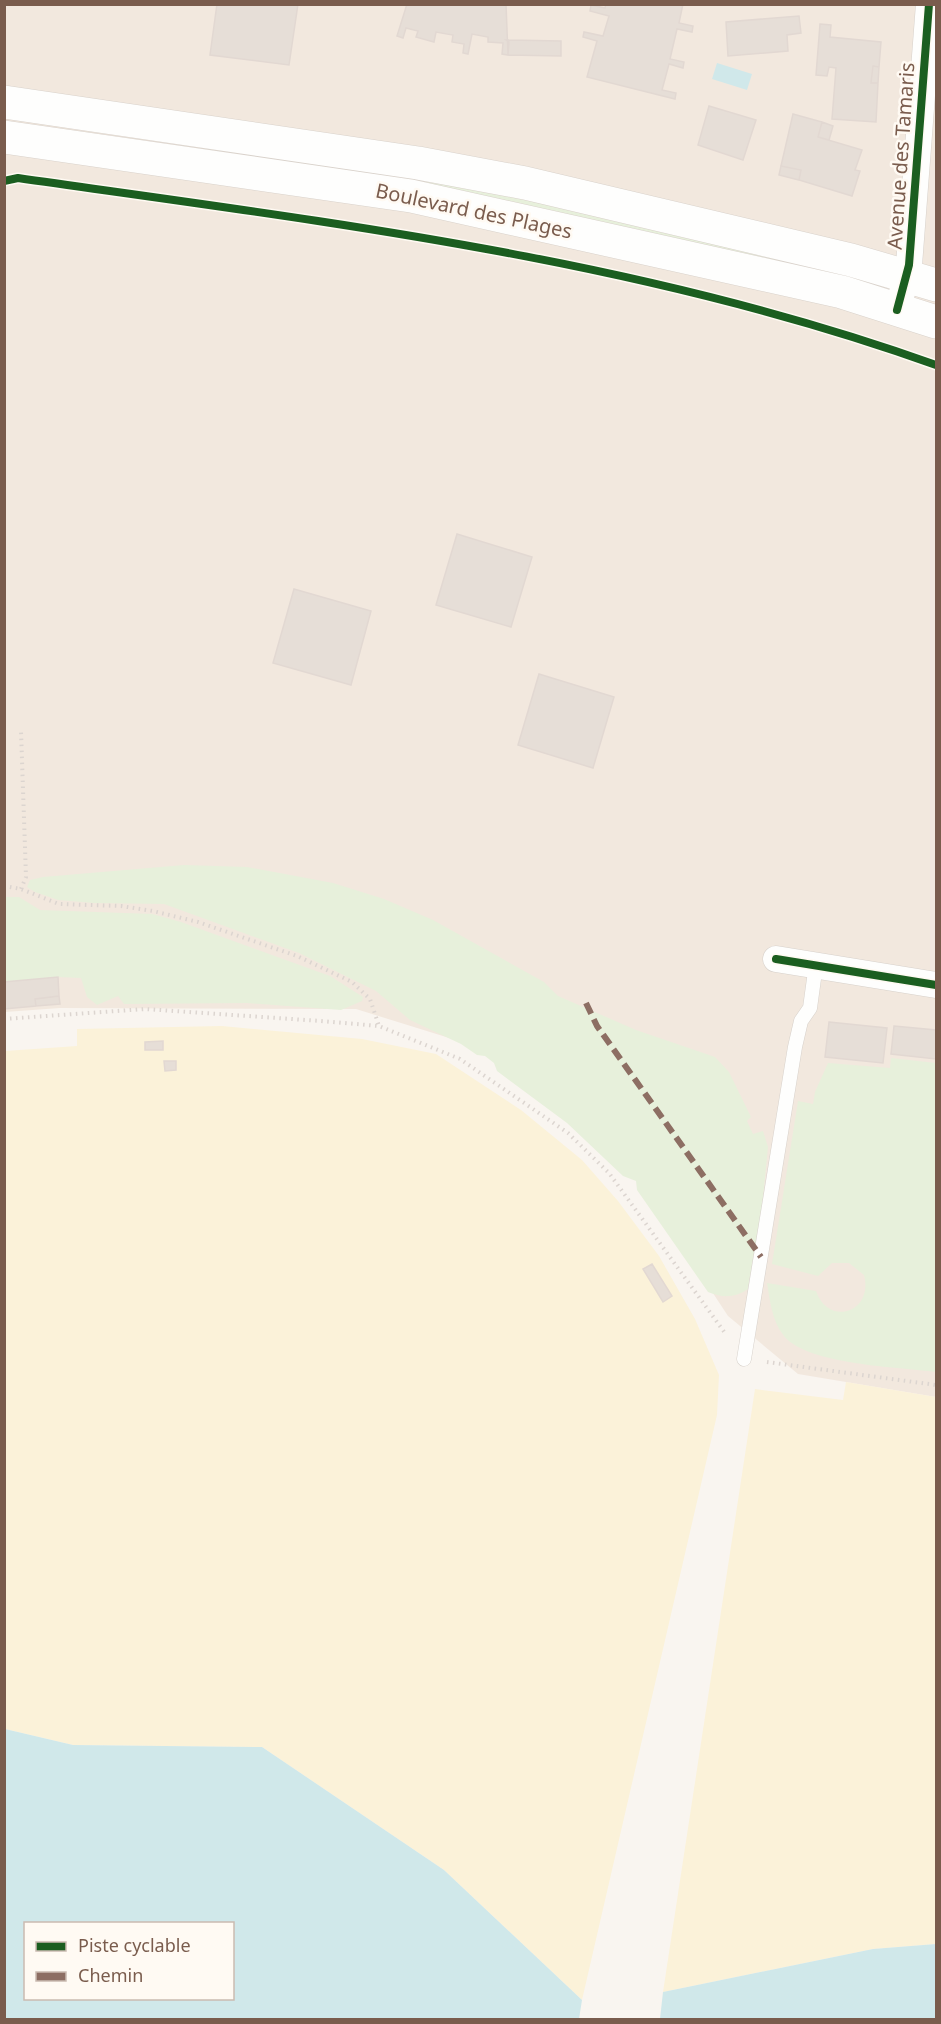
<svg xmlns="http://www.w3.org/2000/svg" width="941" height="2024" font-family="'Noto Sans',sans-serif">
<style>
.residential{fill:#f2e8de}
.green{fill:#e7f0db}
.sand{fill:#fbf2d9}
.water{fill:#d0e8ea;fill-rule:evenodd}
.building{fill:#e6ded7;stroke:#e2d8d2;stroke-width:1.5}
.lines{fill:none;stroke-linecap:round;stroke-linejoin:round}
.service-casing{stroke:#d7d1cb;stroke-width:15}
.minor-casing{stroke:#d7d1cb;stroke-width:27}
.secondary-casing{stroke:#d9d2cb;stroke-width:34}
.path{stroke:#dcd5d0;stroke-width:4;stroke-dasharray:1.5 4.5;stroke-linecap:butt}
.service{stroke:#fefefd;stroke-width:14}
.minor{stroke:#fefefd;stroke-width:26}
.secondary{stroke:#fefefd;stroke-width:33}
.quiet{stroke:#8d6e63;stroke-width:6;stroke-dasharray:12 6;stroke-linecap:butt}
.cycleway-casing{stroke:#fffaf3;stroke-width:11}
.cycleway{stroke:#1b5e20;stroke-width:8}
.labels{text-anchor:middle;stroke-width:5;stroke-linejoin:round;paint-order:stroke}
.street-label{font-size:20px;fill:#7a5c4d;stroke:#fffaf3}
</style>
<rect width="100%" height="100%" fill="#f9f5f0"/>
<path class="residential" d="M 5,5 L 936,5 L 936,1397 L 798,1374 L 728,1316 L 626,1161 L 475,1046 L 356,1009 L 60,1008 L 5,1012 Z"/>
<path class="green" d="M 426,174 L 843,267 L 839,282 L 424,189 Z
M 184,865 L 247,867 L 333,883 L 384,899 L 433,920 L 544,982 L 558,996 L 636,1030 L 715,1057 L 729,1072 L 751,1117 L 747,1121 L 753,1134 L 763,1131 L 768,1147 L 762,1208 L 748,1289 C 735,1298 722,1298 708,1292 L 637,1190 L 636,1181 L 623,1176 L 567,1123 L 497,1071 L 494,1063 L 485,1056 L 477,1055 L 461,1044 L 410,1020 L 376,991 L 299,953 L 164,904 L 94,903 L 58,900 L 35,892 L 27,887 L 30,880 L 43,877 Z
M 4,897 L 19,897 L 40,910 L 152,914 L 181,922 L 330,976 L 363,997 L 362,1001 L 341,1010 L 247,1003 L 124,1004 L 118,996 L 97,1005 L 87,997 L 81,978 L 58,977 L 5,982 Z
M 891,1058 L 936,1063 L 936,1372 C 899,1367 808,1365 784,1336 C 772,1321 770,1301 767,1283 L 816,1291 C 828,1327 874,1313 864,1275 L 849,1263 L 832,1263 L 818,1276 L 772,1264 L 798,1101 L 813,1104 L 815,1092 L 828,1063 L 890,1068 Z"/>
<path class="sand" d="M 222,1026 L 362,1039 L 436,1054 L 521,1110 L 582,1160 L 618,1201 L 659,1256 L 695,1319 L 719,1375 L 717,1415 L 582,2000 L 444,1870 L 262,1747 L 73,1745 L 5,1729 L 5,1051 L 77,1046 L 77,1029 Z
M 846,1382 L 936,1397 L 936,1944 L 873,1949 L 663,1992 L 755,1389 L 843,1400 Z"/>
<path class="water" d="M 717,63 L 752,74 L 747,90 L 712,79 Z
M 5,1729 L 73,1745 L 262,1747 L 444,1870 L 582,2000 L 579,2019 L 5,2019 ZM 26,1924 L 232,1924 L 232,1998 L 26,1998 Z
M 936,1944 L 936,2019 L 660,2019 L 663,1992 L 873,1949 Z"/>
<path class="building" d="M 217,4 L 298,4 L 289,65 L 210,55 Z
M 407,4 L 506,4 L 508,55 L 502,54 L 503,43 L 488,42 L 488,37 L 472,34 L 468,54 L 463,53 L 464,44 L 452,42 L 453,35 L 436,32 L 434,42 L 416,37 L 418,31 L 406,28 L 403,38 L 397,36 Z
M 606,4 L 683,4 L 679,23 L 693,26 L 692,32 L 677,29 L 670,59 L 684,62 L 683,68 L 669,64 L 662,90 L 676,93 L 675,99 L 587,77 L 597,41 L 583,37 L 584,32 L 603,36 L 609,16 L 590,11 L 591,5 L 605,8 Z
M 799,16 L 801,33 L 787,35 L 788,51 L 728,56 L 726,22 Z
M 820,24 L 831,25 L 830,37 L 881,42 L 879,67 L 873,66 L 871,83 L 878,83 L 876,122 L 832,119 L 836,68 L 829,67 L 827,76 L 816,75 Z
M 506,40 L 561,41 L 561,56 L 508,55 L 509,42 Z
M 873,66 L 879,67 L 878,83 L 871,83 Z
M 709,106 L 756,120 L 743,160 L 698,145 Z
M 793,114 L 822,122 L 818,137 L 862,150 L 855,170 L 860,171 L 852,196 L 799,180 L 801,170 L 781,166 Z
M 822,122 L 833,126 L 829,140 L 818,137 Z
M 781,166 L 801,170 L 799,180 L 779,175 Z
M 457,534 L 532,557 L 511,627 L 436,605 Z
M 294,589 L 371,611 L 351,685 L 273,663 Z
M 539,674 L 614,697 L 593,768 L 518,745 Z
M 58,977 L 59,996 L 35,999 L 36,1006 L 4,1009 L 4,982 Z
M 59,996 L 60,1004 L 36,1006 L 35,999 Z
M 829,1022 L 887,1028 L 883,1063 L 825,1057 Z
M 894,1026 L 936,1030 L 936,1059 L 891,1054 Z
M 163,1041 L 163,1050 L 145,1050 L 145,1042 Z
M 164,1061 L 176,1061 L 176,1070 L 165,1071 Z
M 652,1264 L 672,1296 L 663,1302 L 643,1269 Z"/>
<g class="lines">
<defs>
<path id="service" d="M 744,1359 L 795,1047 L 801,1021 L 810,1008 L 816,964"/>
<path id="minor" d="M 902,293 L 909,265 L 929,4
M 776,959 L 936,985"/>
<path id="secondary" d="M 4,102 L 418,163 L 525,183 L 851,260 L 936,285
M 4,137 L 411,196 L 842,292 L 936,322"/>
</defs>
<use href="#service" class="service-casing"/>
<use href="#minor" class="minor-casing"/>
<use href="#secondary" class="secondary-casing"/>
<path class="path" d="M 4,886 L 21,889 L 59,904 L 121,906 L 153,911 L 198,922 L 297,956 L 352,982 L 370,999 L 379,1026
M 21,889 L 26,877 L 21,731
M 4,1019 L 145,1009 L 321,1021 L 379,1026 L 460,1059 L 568,1133 L 609,1173 L 725,1333
M 767,1362 L 936,1385"/>
<use href="#service" class="service"/>
<use href="#minor" class="minor"/>
<use href="#secondary" class="secondary"/>
<path class="quiet" d="M 586,1003 L 597,1026 L 761,1257"/>
<defs>
<path id="cycleway" d="M 4,181 L 18,178 C 327,222 641,259 936,365
M 897,310 L 909,265 L 929,4
M 776,959 L 936,985"/>
</defs>
<use href="#cycleway" class="cycleway-casing"/>
<use href="#cycleway" class="cycleway"/>
</g>
<g class="labels">
<g class="street-label">
<text transform="translate(901 156) rotate(-86)" y="7">Avenue des Tamaris</text>
<text transform="translate(474 211) rotate(12)" y="7">Boulevard des Plages</text>
</g>
</g>
<rect width="941" height="2024" fill="none" stroke="#7a5c4d" stroke-width="12"/>
<rect x="24" y="1922" width="210" height="78" fill="#fffaf3" stroke="#cabbb1" stroke-width="1.5"/>
<rect x="36" y="1942" width="30" height="9" fill="#1b5e20" stroke="#cabbb1" stroke-width="1.5"/>
<text x="78" y="1952" font-size="18" fill="#7a5c4d">Piste cyclable</text>
<rect x="36" y="1972" width="30" height="9" fill="#8d6e63" stroke="#cabbb1" stroke-width="1.5"/>
<text x="78" y="1982" font-size="18" fill="#7a5c4d">Chemin</text>
</svg>
